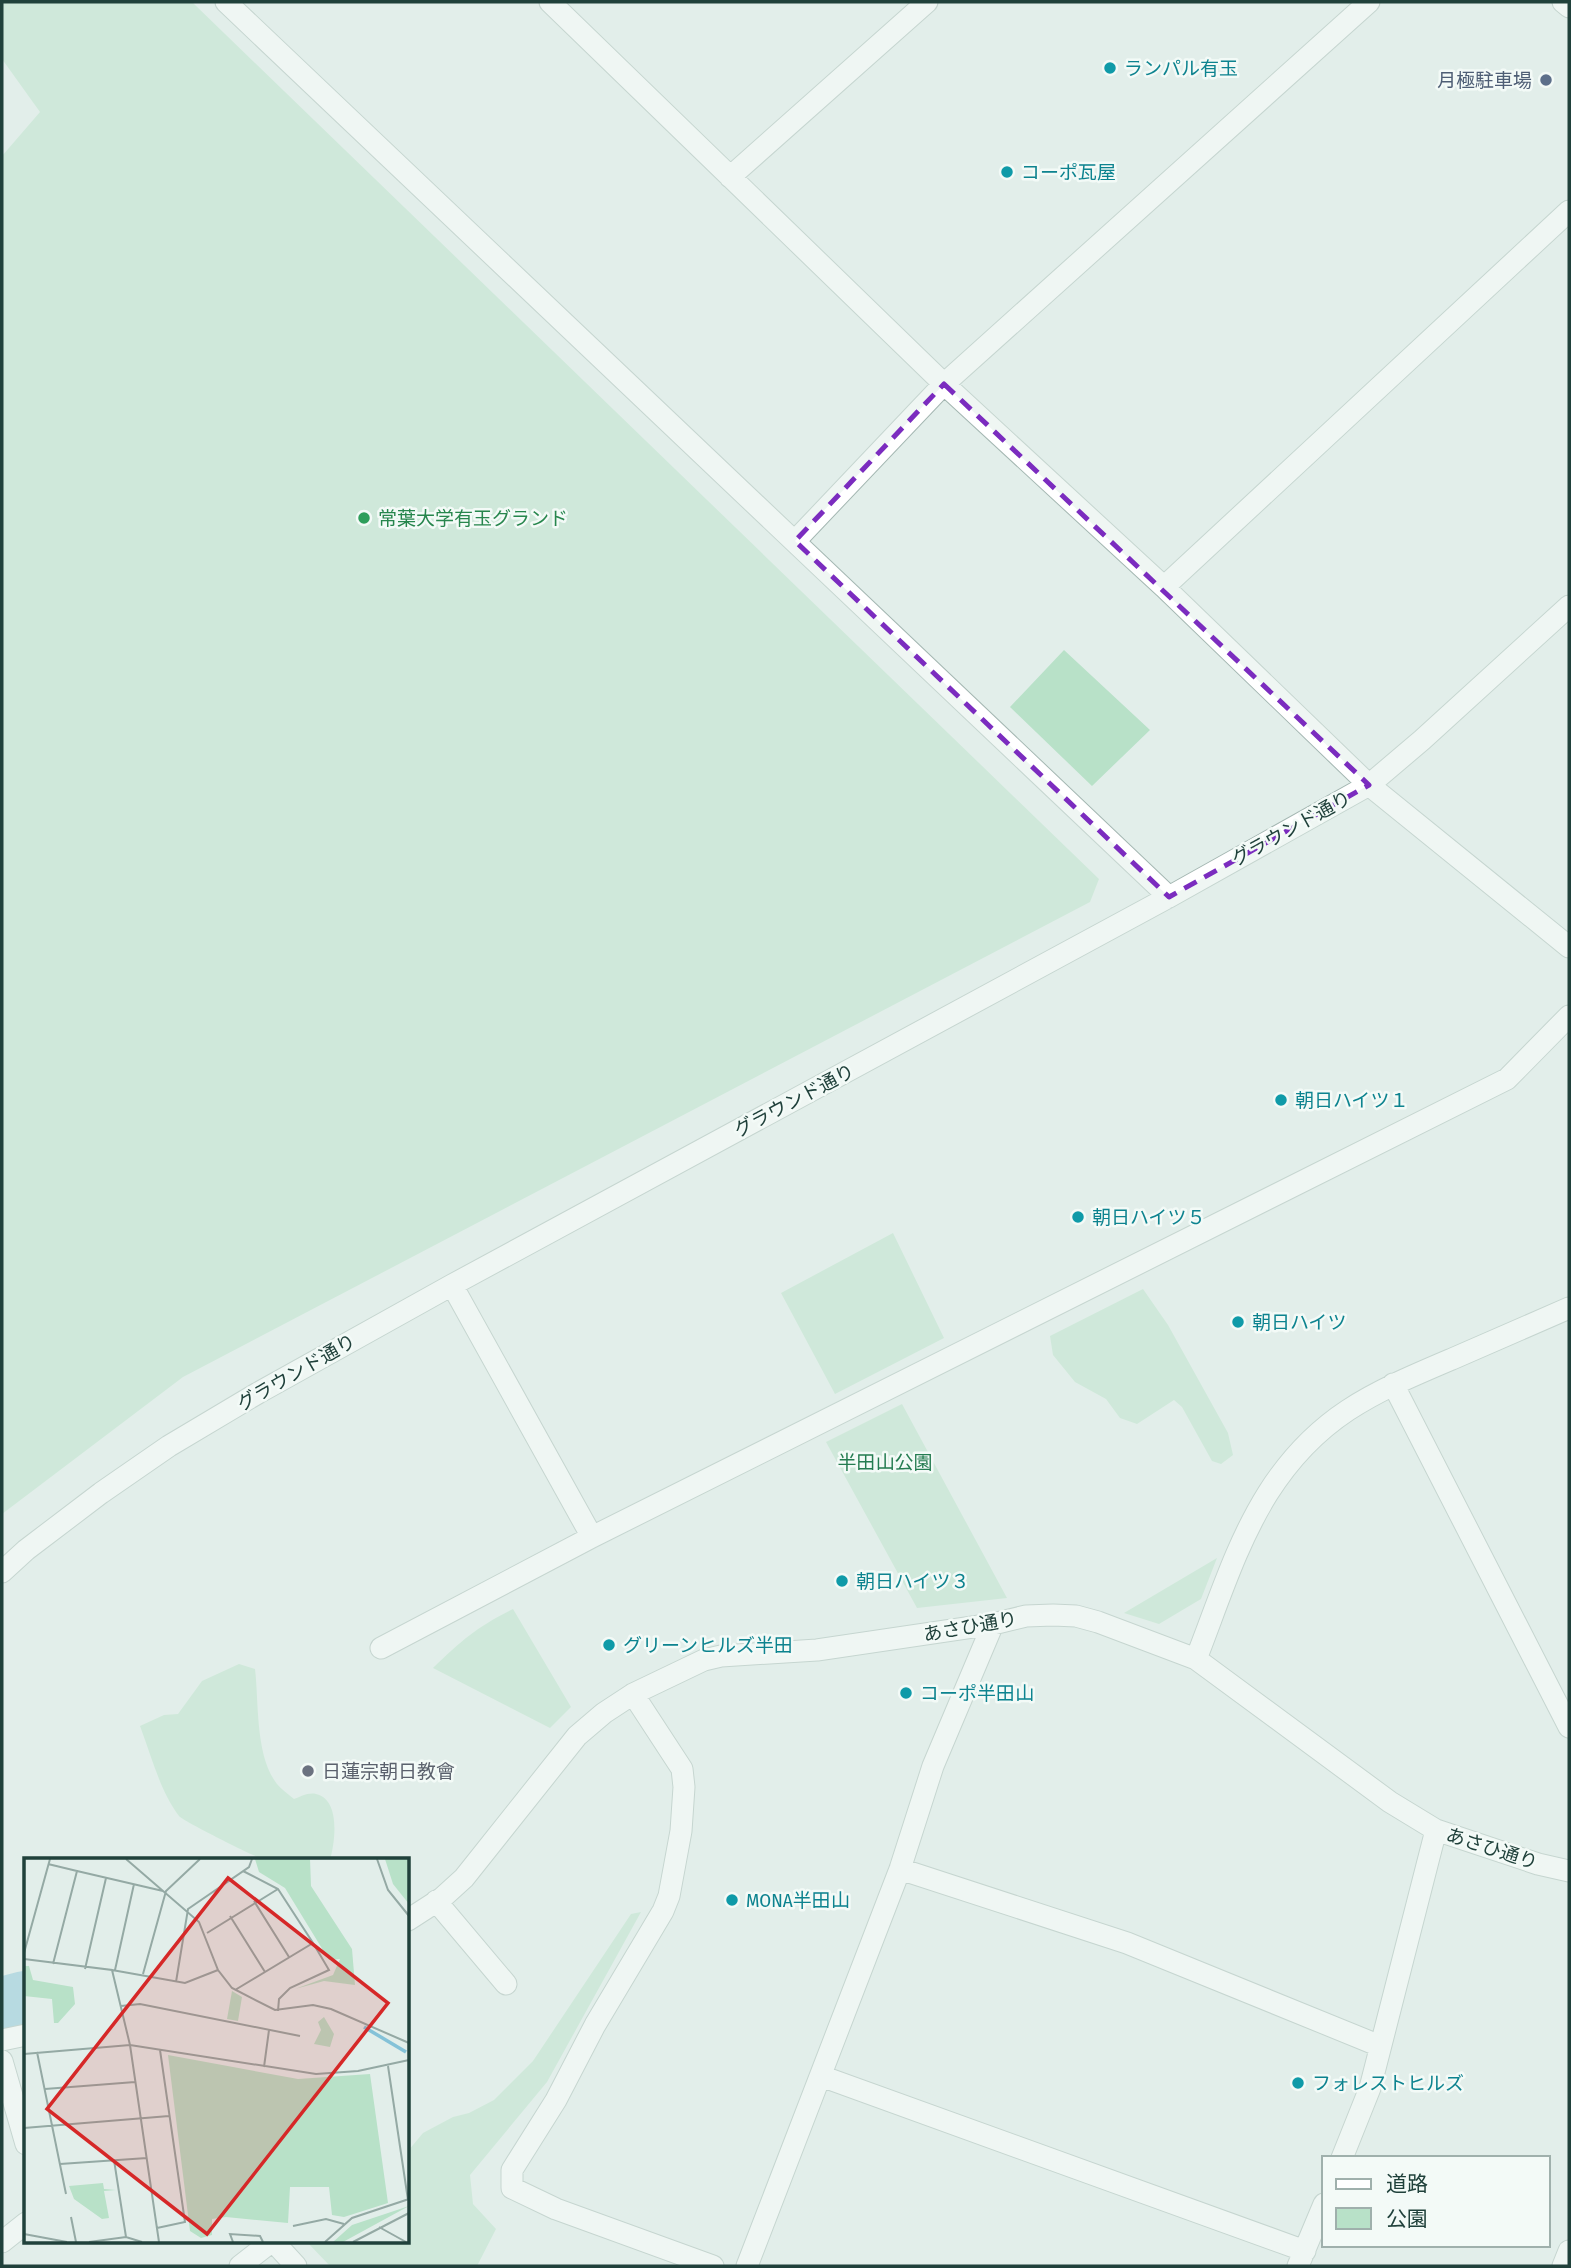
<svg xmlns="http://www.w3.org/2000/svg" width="1571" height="2268" font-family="'Fira Sans Condensed','Noto Sans JP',sans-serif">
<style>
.green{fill:#b8e1c8}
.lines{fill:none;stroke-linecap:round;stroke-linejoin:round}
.river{stroke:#84c2d8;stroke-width:72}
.minor-casing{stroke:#a4b7b2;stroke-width:23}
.minor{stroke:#fff;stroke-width:21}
.marked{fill:none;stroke:#7b2cbf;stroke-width:5;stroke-dasharray:14 9;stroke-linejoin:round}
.culture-dot{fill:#0f9aa8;stroke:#f3faf7;stroke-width:2.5}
.service-dot{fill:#5c6f8a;stroke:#f3faf7;stroke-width:2.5}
.leisure-dot{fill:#2e9e5b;stroke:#f3faf7;stroke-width:2.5}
.worship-dot{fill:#6b7280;stroke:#f3faf7;stroke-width:2.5}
.labels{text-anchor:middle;stroke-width:5;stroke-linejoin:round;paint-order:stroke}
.culture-label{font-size:19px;fill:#0d838f;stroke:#f3faf7;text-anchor:start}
.service-label{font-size:19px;fill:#4e5e75;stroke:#f3faf7;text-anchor:end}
.leisure-label{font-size:19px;fill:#27864d;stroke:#f3faf7;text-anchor:start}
.street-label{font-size:19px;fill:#20413b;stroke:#f3faf7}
.park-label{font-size:19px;fill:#257c51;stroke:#f3faf7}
.worship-label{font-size:19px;fill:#5b616d;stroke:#f3faf7;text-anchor:start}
.inset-river{fill:none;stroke:#84c2d8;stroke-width:3.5}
.inset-road{fill:none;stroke:#94a9a4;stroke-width:2}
.view{fill:#d62828;fill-opacity:0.15;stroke:#d62828;stroke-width:3.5}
.inset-edge{fill:none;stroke:#20413b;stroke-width:3.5}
</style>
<rect width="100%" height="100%" fill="#e2eeea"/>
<path class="green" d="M 2,2 L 192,2 L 1099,879 L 1090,902 L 183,1377 L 2,1514 L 2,156 L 40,112 L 2,59 Z
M 1064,650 L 1150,730 L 1092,786 L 1010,707 Z
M 893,1233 L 944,1338 L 835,1394 L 781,1293 Z
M 1143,1289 L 1168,1325 L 1228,1433 L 1233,1455 L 1221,1464 L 1212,1461 L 1182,1407 L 1174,1400 L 1137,1424 L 1120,1418 L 1106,1399 L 1075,1382 L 1053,1355 L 1050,1336 Z
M 902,1404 L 1007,1598 L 917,1608 L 826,1442 Z
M 1217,1558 L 1201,1599 L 1159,1624 L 1124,1613 Z
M 513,1609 L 571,1707 L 550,1728 L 433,1668 C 462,1640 477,1627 513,1609 Z
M 239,1664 L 255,1669 C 259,1702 255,1756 277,1784 C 281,1789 288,1794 294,1799 C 300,1797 308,1792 316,1794 C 341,1800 335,1842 330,1860 C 310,1860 285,1864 265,1860 C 257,1858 183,1821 179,1816 C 160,1791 151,1755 140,1726 L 164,1715 L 178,1714 L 202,1681 Z
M 641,1912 L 547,2082 L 470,2175 L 473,2204 L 496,2229 L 477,2266 L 330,2266 L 307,2242 L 408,2242 L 408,2151 L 423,2133 L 453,2117 L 469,2113 L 494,2100 L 533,2061 L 631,1914 Z"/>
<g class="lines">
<path class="river" d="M 2,2013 L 26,2007"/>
<defs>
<path id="minor" d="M 226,2 L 1169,897
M 550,2 L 944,384 L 1164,587 L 1369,785 L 1569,947
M 1563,2 L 1569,7
M 730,177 L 927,2
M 795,541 L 944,384 L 1369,2
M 1164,587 L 1569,211
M 452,1285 L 592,1537
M 1393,1384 L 1569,1727
M 2,1572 L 26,1550 L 101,1493 L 169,1446 L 258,1393 L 452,1285 L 1169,897 L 1369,785 L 1422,740 L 1569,606
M 381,1648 L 592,1537 L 1507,1079 L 1569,1016
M 1196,1659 C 1218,1603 1236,1544 1268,1493 C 1317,1416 1372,1393 1452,1359 C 1491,1342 1530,1325 1569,1308
M 633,1694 L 682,1769 L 684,1787 L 681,1831 L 669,1896 L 663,1911 L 595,2025 L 556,2100 L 512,2170 L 512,2188 L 556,2209 L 713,2266
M 900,1869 L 1127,1943 L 1380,2046
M 436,1901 L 506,1984
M 408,1920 L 442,1898 L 464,1878 L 577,1736 L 604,1713 L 633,1694 L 704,1660 L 721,1656 L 817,1650 L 993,1624 L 1026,1616 L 1053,1615 L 1076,1616 L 1098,1622 L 1196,1659 L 1390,1802 L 1436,1830 L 1538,1864 L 1569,1871
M 2,2040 L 26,2035
M 2,2061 L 26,2144
M 821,2076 L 1305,2251
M 1342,2158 L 1370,2088 L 1436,1830
M 2,2242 L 26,2223
M 274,2242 L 296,2266
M 240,2266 L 271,2242
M 747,2266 L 900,1869 L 933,1766 L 993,1624
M 1298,2266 L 1324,2204
M 1563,2266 L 1569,2251"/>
</defs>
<use href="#minor" class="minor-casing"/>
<use href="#minor" class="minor"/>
</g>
<path d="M0 0H1571V2268H0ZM 944,384 L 1369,785 L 1169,897 L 795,541 Z" fill="#e2eeea" fill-opacity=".55" fill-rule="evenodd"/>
<path class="marked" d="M 944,384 L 1369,785 L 1169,897 L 795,541 Z"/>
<g class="culture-dot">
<circle cx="1110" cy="68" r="7"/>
<circle cx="1007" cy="172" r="7"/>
<circle cx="1281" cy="1100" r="7"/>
<circle cx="1078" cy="1217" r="7"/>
<circle cx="1238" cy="1322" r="7"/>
<circle cx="842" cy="1581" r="7"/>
<circle cx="609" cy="1645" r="7"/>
<circle cx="906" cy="1693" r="7"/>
<circle cx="732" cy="1900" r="7"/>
<circle cx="1298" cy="2083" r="7"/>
</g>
<circle class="service-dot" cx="1546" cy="80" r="7"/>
<circle class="leisure-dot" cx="364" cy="518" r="7"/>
<circle class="worship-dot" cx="308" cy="1771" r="7"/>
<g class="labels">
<g class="culture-label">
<text x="1124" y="75">ランパル有玉</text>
<text x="1021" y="179">コーポ瓦屋</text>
<text x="1295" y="1107">朝日ハイツ１</text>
<text x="1092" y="1224">朝日ハイツ５</text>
<text x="1252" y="1329">朝日ハイツ</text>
<text x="856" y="1588">朝日ハイツ３</text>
<text x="623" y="1652">グリーンヒルズ半田</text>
<text x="920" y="1700">コーポ半田山</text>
<text x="746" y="1907">MONA半田山</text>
<text x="1312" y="2090">フォレストヒルズ</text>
</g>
<g class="service-label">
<text x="1532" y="87">月極駐車場</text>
</g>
<g class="leisure-label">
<text x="378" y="525">常葉大学有玉グランド</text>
</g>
<g class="street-label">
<text transform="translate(1291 828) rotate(-29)" y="7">グラウンド通り</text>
<text transform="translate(794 1100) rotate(-28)" y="7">グラウンド通り</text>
<text transform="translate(296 1372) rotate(-30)" y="7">グラウンド通り</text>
<text transform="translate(970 1626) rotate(-10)" y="7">あさひ通り</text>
<text transform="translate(1492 1848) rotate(18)" y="7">あさひ通り</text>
</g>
<g class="park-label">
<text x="885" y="1469">半田山公園</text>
</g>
<g class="worship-label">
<text x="322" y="1778">日蓮宗朝日教會</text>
</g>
</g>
<g transform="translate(24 1858)">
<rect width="385" height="385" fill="#e2eeea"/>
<path d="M 231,1 L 286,1 L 287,28 L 328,91 L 331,127 L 300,123 L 271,131 L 309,117 L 316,101 L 305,102 L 261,30 L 235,14 ZM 361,1 L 385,1 L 385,46 L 369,26 ZM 0,108 L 5,108 L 9,122 L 49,129 L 51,146 L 34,165 L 30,165 L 28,141 L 0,138 ZM 208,133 L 218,139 L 214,163 L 203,161 ZM 300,159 L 310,176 L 306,189 L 290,186 L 297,172 L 294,164 ZM 144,197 L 274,221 L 346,216 L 364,345 L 320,359 L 308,357 L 305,329 L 266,329 L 264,365 L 202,359 L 188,361 L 188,377 L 177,380 L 166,373 ZM 79,325 L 80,331 L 92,332 L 80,333 L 85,360 L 78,361 L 50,341 L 45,328 ZM 385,348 L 319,384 L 309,384 L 328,367 Z" fill="#b8e1c8"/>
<path class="inset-river" d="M 340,169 L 382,194"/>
<path class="inset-road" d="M 102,1 L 175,64 L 194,112 L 208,130 L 251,152 L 289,147 L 307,151 L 385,185M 353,1 L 364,32 L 385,58M 24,6 L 53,13 L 29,106M 53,13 L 139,33M 230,43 L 265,99M 206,58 L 241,114M 183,75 L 254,31M 0,95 L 26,1M 0,101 L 88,112 L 106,187 L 135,384M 61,111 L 82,20M 88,112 L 161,125 L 194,112M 91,112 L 110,26M 119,116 L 142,33 L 176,1M 152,124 L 164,51 L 225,9 L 228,1M 211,132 L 289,85 L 254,31 L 219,13M 97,148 L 116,146 L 276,178M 254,153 L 255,141 L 266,130 L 305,112 L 289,85M 13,194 L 42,336M 0,196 L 106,187 L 292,216 L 334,213 L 385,202M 364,208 L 384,342M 240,209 L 245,172M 21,231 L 111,224M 0,270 L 145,258M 90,302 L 102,379M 36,306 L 123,300M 47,359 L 52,384M 269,368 L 302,361 L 320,366M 355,369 L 382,384M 133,370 L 161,364 L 136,192M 0,376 L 43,384M 65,384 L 102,379 L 118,384M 209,384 L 206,376 L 236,378 L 239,384M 301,384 L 328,360 L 385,341M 329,384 L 385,355"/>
<path class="view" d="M 204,20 L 364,145 L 183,376 L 23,251 Z"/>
<rect width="385" height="385" class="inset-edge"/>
</g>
<rect width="1571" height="2268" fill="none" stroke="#20413b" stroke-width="7"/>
<rect x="1322" y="2156" width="228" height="91" fill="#f3faf7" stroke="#9fb0ac" stroke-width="2"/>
<rect x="1336" y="2179" width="35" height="10" fill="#ffffff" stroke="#9fb0ac" stroke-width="2"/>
<text x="1386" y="2191" font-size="21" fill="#20413b">道路</text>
<rect x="1336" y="2208" width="35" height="21" fill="#b8e1c8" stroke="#9fb0ac" stroke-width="2"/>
<text x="1386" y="2226" font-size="21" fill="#20413b">公園</text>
</svg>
